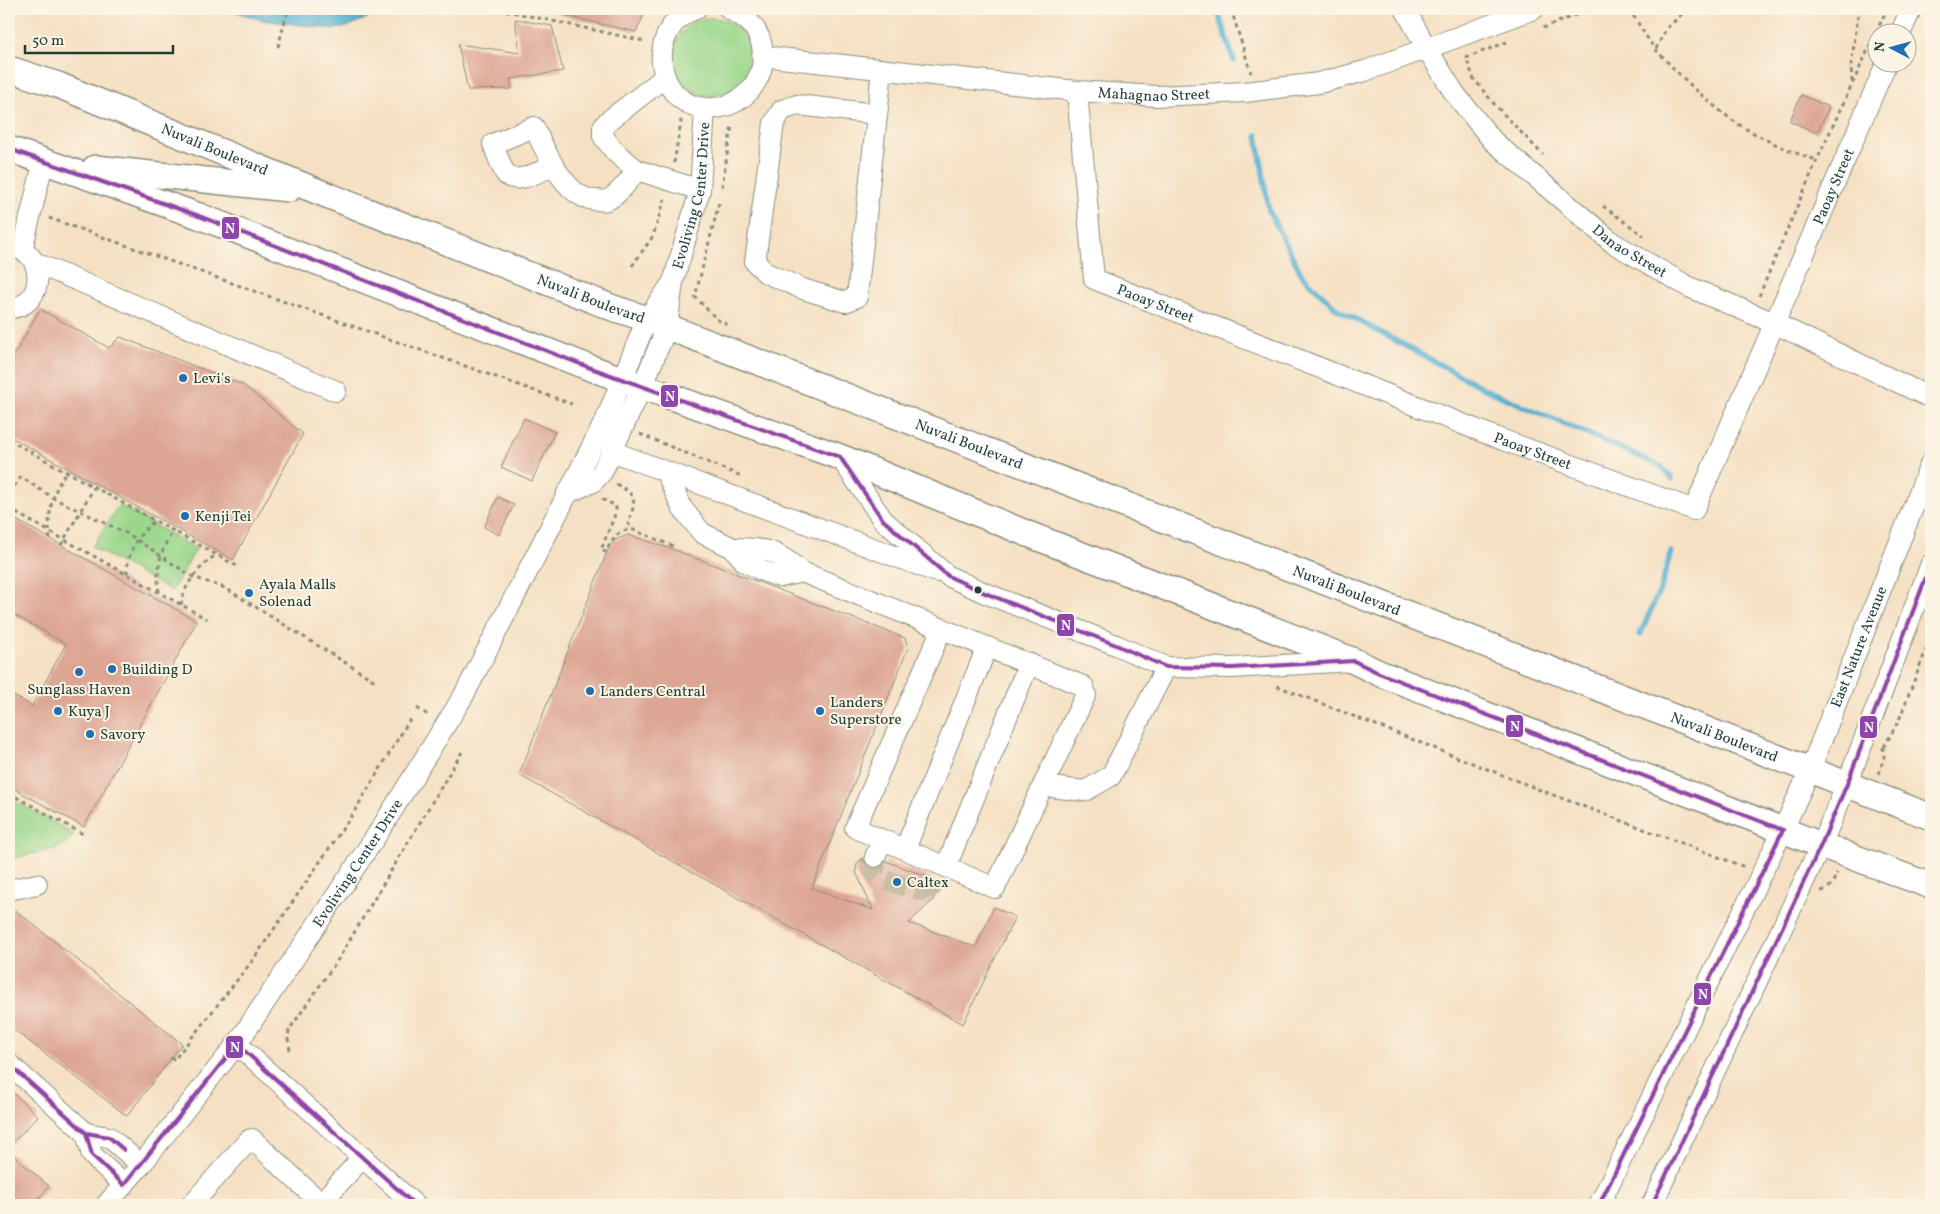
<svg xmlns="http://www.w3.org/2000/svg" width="1940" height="1214" font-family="Vollkorn,serif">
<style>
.green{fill:#9ad78b;stroke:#5c8a60}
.water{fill:#52b0d1;stroke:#387682}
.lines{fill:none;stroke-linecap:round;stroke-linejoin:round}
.stream{stroke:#52b0d1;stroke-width:5.5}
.building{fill:#dda594}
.minor-tunnel{stroke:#cabfa6;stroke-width:20;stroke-dasharray:20 10;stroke-linecap:butt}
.minor-casing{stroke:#8a8e7c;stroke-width:22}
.major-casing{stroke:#8a8e7c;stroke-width:28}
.path{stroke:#8a8e7c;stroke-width:3;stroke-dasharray:4 4;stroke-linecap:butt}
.minor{stroke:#fff;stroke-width:20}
.major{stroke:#fff;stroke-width:25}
.path-bridge{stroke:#8a8e7c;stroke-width:3;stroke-dasharray:4 4;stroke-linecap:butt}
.bus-1-casing{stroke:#fcf5e5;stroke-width:8}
.bus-1{stroke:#8e44ad;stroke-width:4}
.poi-dot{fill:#1f6fb2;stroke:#fcf5e5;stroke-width:2}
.bus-dot{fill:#1f3d34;stroke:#fcf5e5;stroke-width:2}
.labels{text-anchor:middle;stroke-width:4;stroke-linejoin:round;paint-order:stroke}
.street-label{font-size:15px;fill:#1f3d34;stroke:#fcf5e5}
.poi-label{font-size:15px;fill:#1f3d34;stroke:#fcf5e5;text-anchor:start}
.line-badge{stroke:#fcf5e5;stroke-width:2}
.badge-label{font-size:14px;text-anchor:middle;font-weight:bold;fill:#fff}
</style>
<rect width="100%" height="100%" fill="#fcf5e5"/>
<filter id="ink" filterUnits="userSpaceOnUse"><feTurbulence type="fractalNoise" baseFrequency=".02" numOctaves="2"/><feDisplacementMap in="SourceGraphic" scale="10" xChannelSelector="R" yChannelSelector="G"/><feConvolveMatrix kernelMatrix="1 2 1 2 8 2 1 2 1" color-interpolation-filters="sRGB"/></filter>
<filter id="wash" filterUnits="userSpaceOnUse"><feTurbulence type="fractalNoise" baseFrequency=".0096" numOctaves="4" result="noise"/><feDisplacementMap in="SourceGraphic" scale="20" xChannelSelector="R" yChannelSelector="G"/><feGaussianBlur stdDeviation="1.12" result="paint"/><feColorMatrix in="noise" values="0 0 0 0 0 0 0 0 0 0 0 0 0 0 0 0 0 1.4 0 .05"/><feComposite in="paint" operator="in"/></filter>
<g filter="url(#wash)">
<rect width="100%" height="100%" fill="#f5e0c3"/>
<path class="green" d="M673 57a39 39 0 1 1 78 0a39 39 0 1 1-78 0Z
M 119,505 L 196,549 L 172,591 L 92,547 Z
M 9,798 L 74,834 L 66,844 L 57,848 L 9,859 Z"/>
<path class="water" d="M 227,9 L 377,9 L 367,18 L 347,27 L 333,29 L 261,20 Z"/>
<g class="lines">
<path class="stream" d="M 1217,9 L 1234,61
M 1257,135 L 1269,211 L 1302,275 L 1337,309 L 1487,390 L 1661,466 L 1672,479
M 1640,635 L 1661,587 L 1671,552"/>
</g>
<g id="blocks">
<path class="building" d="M 562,9 L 632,9 L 644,15 L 636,32 L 561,15 Z
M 515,19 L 552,26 L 563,71 L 510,79 L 512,89 L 468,90 L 458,44 L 520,53 Z
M 1801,95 L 1829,107 L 1817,133 L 1790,121 Z
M 40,309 L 109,348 L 120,337 L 243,385 L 303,434 L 233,560 L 9,436 L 9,364 Z
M 524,418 L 555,432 L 532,481 L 501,467 Z
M 498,497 L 514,505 L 499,535 L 484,527 Z
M 9,516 L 197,621 L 84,827 L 9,786 L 9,693 L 32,706 L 66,644 L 9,612 Z
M 628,535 L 672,549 L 905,638 L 908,648 L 812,888 L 873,910 L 856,872 L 857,863 L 863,859 L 866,865 L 876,869 L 883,866 L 886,861 L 931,878 L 934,882 L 936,892 L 933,900 L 909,923 L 976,947 L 994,907 L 1015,917 L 963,1024 L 519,775 L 609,547 L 615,540 Z
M 9,905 L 182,1044 L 127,1116 L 9,1026 Z
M 9,1089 L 38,1116 L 9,1147 Z
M 9,1152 L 49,1186 L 33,1205 L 9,1205 Z"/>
</g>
</g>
<g filter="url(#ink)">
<use href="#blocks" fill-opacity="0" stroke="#8a8e7c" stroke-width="1"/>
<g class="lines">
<path class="minor-tunnel" d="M 875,857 L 875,873 L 885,880 L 921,891 L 932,887 L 934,882"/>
<defs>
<g id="minor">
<path d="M 696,9 C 646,25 652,104 706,108 C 751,112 781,59 751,24 C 745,17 737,13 729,9"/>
<path id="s1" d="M 1405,9 L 1427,49 L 1455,94 L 1493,141 L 1613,243 L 1689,287 L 1774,323 L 1931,398"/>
<path d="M 1901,32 L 1911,9"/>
<path id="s2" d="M 762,56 L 1077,91 L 1157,96 L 1245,92 L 1319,83 L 1365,71 L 1534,9"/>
<path d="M 665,77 L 607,122 L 603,127 L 603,136 L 615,152 L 637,170 L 700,190"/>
<path id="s3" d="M 1077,91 L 1094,279 L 1503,440 L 1694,510 L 1887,62"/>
<path d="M 877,114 L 797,105 L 782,110 L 774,123 L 755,262 L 766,273 L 803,289 L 845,302 L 857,297 L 882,70"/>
<path d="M 553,166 C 541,170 515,187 505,173 C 500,165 497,153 493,144 L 534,127 C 545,150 566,200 596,200 C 599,200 604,201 607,200 C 619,195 629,180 637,170"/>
<path d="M 9,247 C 47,247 47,308 9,308"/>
<path d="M 22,250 L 44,160"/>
<path d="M 36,263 L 336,391"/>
<path d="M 611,451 L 937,572"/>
<path d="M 840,457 L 883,520 L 948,576 L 985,593 L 1116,645 L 1166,667 L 1232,668 L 1352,661"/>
<path d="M 666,472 L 682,508 L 702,533 L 733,548 L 745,562 L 763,571 L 780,577 L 802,572"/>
<path id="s4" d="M 567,493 L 593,482 L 602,472 L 642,387 L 667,327 L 673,282 L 700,190 L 705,108"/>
<path d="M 733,548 C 768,549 774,549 802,572 L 1083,686 L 1086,694 L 995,888 L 855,828 L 942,628"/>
<path d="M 1043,786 L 1085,791 L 1111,776 L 1166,667"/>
<path d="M 905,849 L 987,647"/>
<path d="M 875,857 L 882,840"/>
<path d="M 946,867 L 1029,663"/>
<path d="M 9,890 L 37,884"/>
<path d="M 237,1044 L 415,1205"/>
<path d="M 9,1064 L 86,1133 L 109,1137 L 141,1165"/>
<path d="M 86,1133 L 92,1155 L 124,1185"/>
<path id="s5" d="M 106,1205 L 141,1165 L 237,1044 L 380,830 L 464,695 L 606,419 L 647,319 L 673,282"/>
<path d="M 191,1205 L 249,1140 L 252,1139 L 323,1205"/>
<path d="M 319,1205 L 363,1157"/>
<path id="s6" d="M 1599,1205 L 1783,830 L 1810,770 L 1931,462"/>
<path d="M 1652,1205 L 1821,845 L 1847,784 L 1931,564"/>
</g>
<g id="major">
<path id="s7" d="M 9,69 L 58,85 L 319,192 L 613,308 L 647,319 L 1931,817"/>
<path d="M 9,149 L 199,216 L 588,367 L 840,457 L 1028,534 L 1354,661 L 1379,673 L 1821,845 L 1931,886"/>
<path d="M 95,168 L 289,189"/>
</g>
</defs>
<use href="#minor" class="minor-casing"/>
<use href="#major" class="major-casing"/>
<path class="path" d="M 498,9 L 644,41
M 1231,9 L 1251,73
M 1629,9 C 1638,22 1646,38 1657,51 C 1679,75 1721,116 1750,131 C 1771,143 1793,153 1817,160
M 1543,28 L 1591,9
M 1507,42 L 1466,58 L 1474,79 L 1495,105 L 1543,155
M 278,47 L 288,9
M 1656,49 L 1666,29 L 1687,9
M 1852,82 L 1851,66 L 1859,9
M 674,163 L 681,122 L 680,120
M 722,187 L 732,124
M 719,203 L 695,297 L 718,320 L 728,325
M 1603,206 L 1644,236
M 49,218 L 572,404
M 632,266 L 653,236 L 665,198
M 1759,296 L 1817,160 L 1887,9
M 640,434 L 741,476
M 9,440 L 237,566
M 616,484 C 638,495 636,502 628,523 L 631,529 L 673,546
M 9,486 L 12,489 L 21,477 L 53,498 L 128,534 L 193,577 L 225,588 L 375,681
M 602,499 L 616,506 L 616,512 L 601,550 L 606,552 C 612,539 616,532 631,529
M 9,509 L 207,619
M 50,539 C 47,514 52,492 66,472
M 127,574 C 127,553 138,533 155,521
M 159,592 C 156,569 160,550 173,531
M 181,605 C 183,585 200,566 216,555
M 1277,686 L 1548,793 L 1745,867
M 417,708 L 428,715
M 1884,747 L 1899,720 L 1931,637
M 1879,774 L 1884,757 L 1883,747
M 9,793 L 83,834
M 1821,891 C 1831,889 1833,882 1837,873
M 290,1050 L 288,1039 L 289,1030 L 339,958 L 462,752
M 171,1057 L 174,1060 L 253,960 L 354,812 L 410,719"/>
<use href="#minor" class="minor"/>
<use href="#major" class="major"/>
<path class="path-bridge" d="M 61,545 L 96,484"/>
<defs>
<path id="bus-1" d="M 9,149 L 199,216 L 588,367 L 840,457 L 883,520 L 948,576 L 985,593 L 1116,645 L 1166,667 L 1232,668 L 1354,661 L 1379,673 L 1783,830 L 1599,1205
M 9,1064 L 86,1133 L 109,1137 L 124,1150
M 86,1133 L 92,1155 L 124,1185 L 237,1044 L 415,1205
M 1652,1205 L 1821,845 L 1847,784 L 1931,564"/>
</defs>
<use href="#bus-1" class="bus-1-casing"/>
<use href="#bus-1" class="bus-1"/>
</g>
</g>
<g class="poi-dot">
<circle cx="183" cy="378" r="5"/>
<circle cx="185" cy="516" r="5"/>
<circle cx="249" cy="593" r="5"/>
<circle cx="112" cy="669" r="5"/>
<circle cx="79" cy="672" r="5"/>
<circle cx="590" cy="691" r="5"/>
<circle cx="58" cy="711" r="5"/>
<circle cx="820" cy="711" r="5"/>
<circle cx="90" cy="734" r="5"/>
<circle cx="897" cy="882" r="5"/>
</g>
<circle class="bus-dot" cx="978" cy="590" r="4.5"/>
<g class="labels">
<g class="street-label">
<text dy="5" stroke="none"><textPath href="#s2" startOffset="394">Mahagnao Street</textPath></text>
<text dy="5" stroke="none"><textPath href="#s7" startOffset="221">Nuvali Boulevard</textPath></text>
<text dy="5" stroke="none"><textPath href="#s3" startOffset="1184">Paoay Street</textPath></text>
<text dy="5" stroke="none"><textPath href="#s4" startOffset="335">Evoliving Center Drive</textPath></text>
<text dy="5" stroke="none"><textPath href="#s1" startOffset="335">Danao Street</textPath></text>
<text dy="5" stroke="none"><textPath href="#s7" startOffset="626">Nuvali Boulevard</textPath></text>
<text dy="5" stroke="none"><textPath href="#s3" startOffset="255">Paoay Street</textPath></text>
<text dy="5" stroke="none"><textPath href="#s7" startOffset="1031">Nuvali Boulevard</textPath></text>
<text dy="5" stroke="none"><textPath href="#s3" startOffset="660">Paoay Street</textPath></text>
<text dy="5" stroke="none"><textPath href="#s7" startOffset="1436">Nuvali Boulevard</textPath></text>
<text dy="5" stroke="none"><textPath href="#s6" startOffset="616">East Nature Avenue</textPath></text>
<text dy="5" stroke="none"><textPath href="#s7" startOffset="1841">Nuvali Boulevard</textPath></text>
<text dy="5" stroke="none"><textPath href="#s5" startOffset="425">Evoliving Center Drive</textPath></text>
</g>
<g class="poi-label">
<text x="193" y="383">Levi's</text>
<text x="195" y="521">Kenji Tei</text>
<text x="259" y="589">Ayala Malls<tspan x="259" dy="17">Solenad</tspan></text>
<text x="122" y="674">Building D</text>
<text x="79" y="694" text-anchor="middle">Sunglass Haven</text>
<text x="600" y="696">Landers Central</text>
<text x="830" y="707">Landers<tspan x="830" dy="17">Superstore</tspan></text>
<text x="68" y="716">Kuya J</text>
<text x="100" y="739">Savory</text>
<text x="907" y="887">Caltex</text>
</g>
</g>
<g class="line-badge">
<rect x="221" y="216" width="19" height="24" rx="5" fill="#8e44ad"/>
<rect x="660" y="384" width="19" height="24" rx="5" fill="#8e44ad"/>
<rect x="1056" y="613" width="19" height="24" rx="5" fill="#8e44ad"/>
<rect x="1505" y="714" width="19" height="24" rx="5" fill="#8e44ad"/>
<rect x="1859" y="715" width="19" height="24" rx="5" fill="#8e44ad"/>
<rect x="1693" y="982" width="19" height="24" rx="5" fill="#8e44ad"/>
<rect x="225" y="1035" width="19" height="24" rx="5" fill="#8e44ad"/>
</g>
<g class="badge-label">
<text x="230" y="233">N</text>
<text x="670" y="401">N</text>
<text x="1066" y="630">N</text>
<text x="1515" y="731">N</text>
<text x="1869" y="732">N</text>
<text x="1703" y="999">N</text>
<text x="235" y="1052">N</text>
</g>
<rect width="1940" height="1214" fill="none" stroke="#fcf5e5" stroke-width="30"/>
<g transform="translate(1892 48) rotate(276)"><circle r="24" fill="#fcf5e5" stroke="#a4ab9e"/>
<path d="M0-4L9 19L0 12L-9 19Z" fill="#1f6fb2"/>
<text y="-8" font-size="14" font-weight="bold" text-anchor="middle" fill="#1f3d34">N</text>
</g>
<path d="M25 45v8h148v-8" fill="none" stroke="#1f3d34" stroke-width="2.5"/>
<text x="32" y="45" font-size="15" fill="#1f3d34" stroke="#fcf5e5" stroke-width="4" paint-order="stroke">50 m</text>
</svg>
